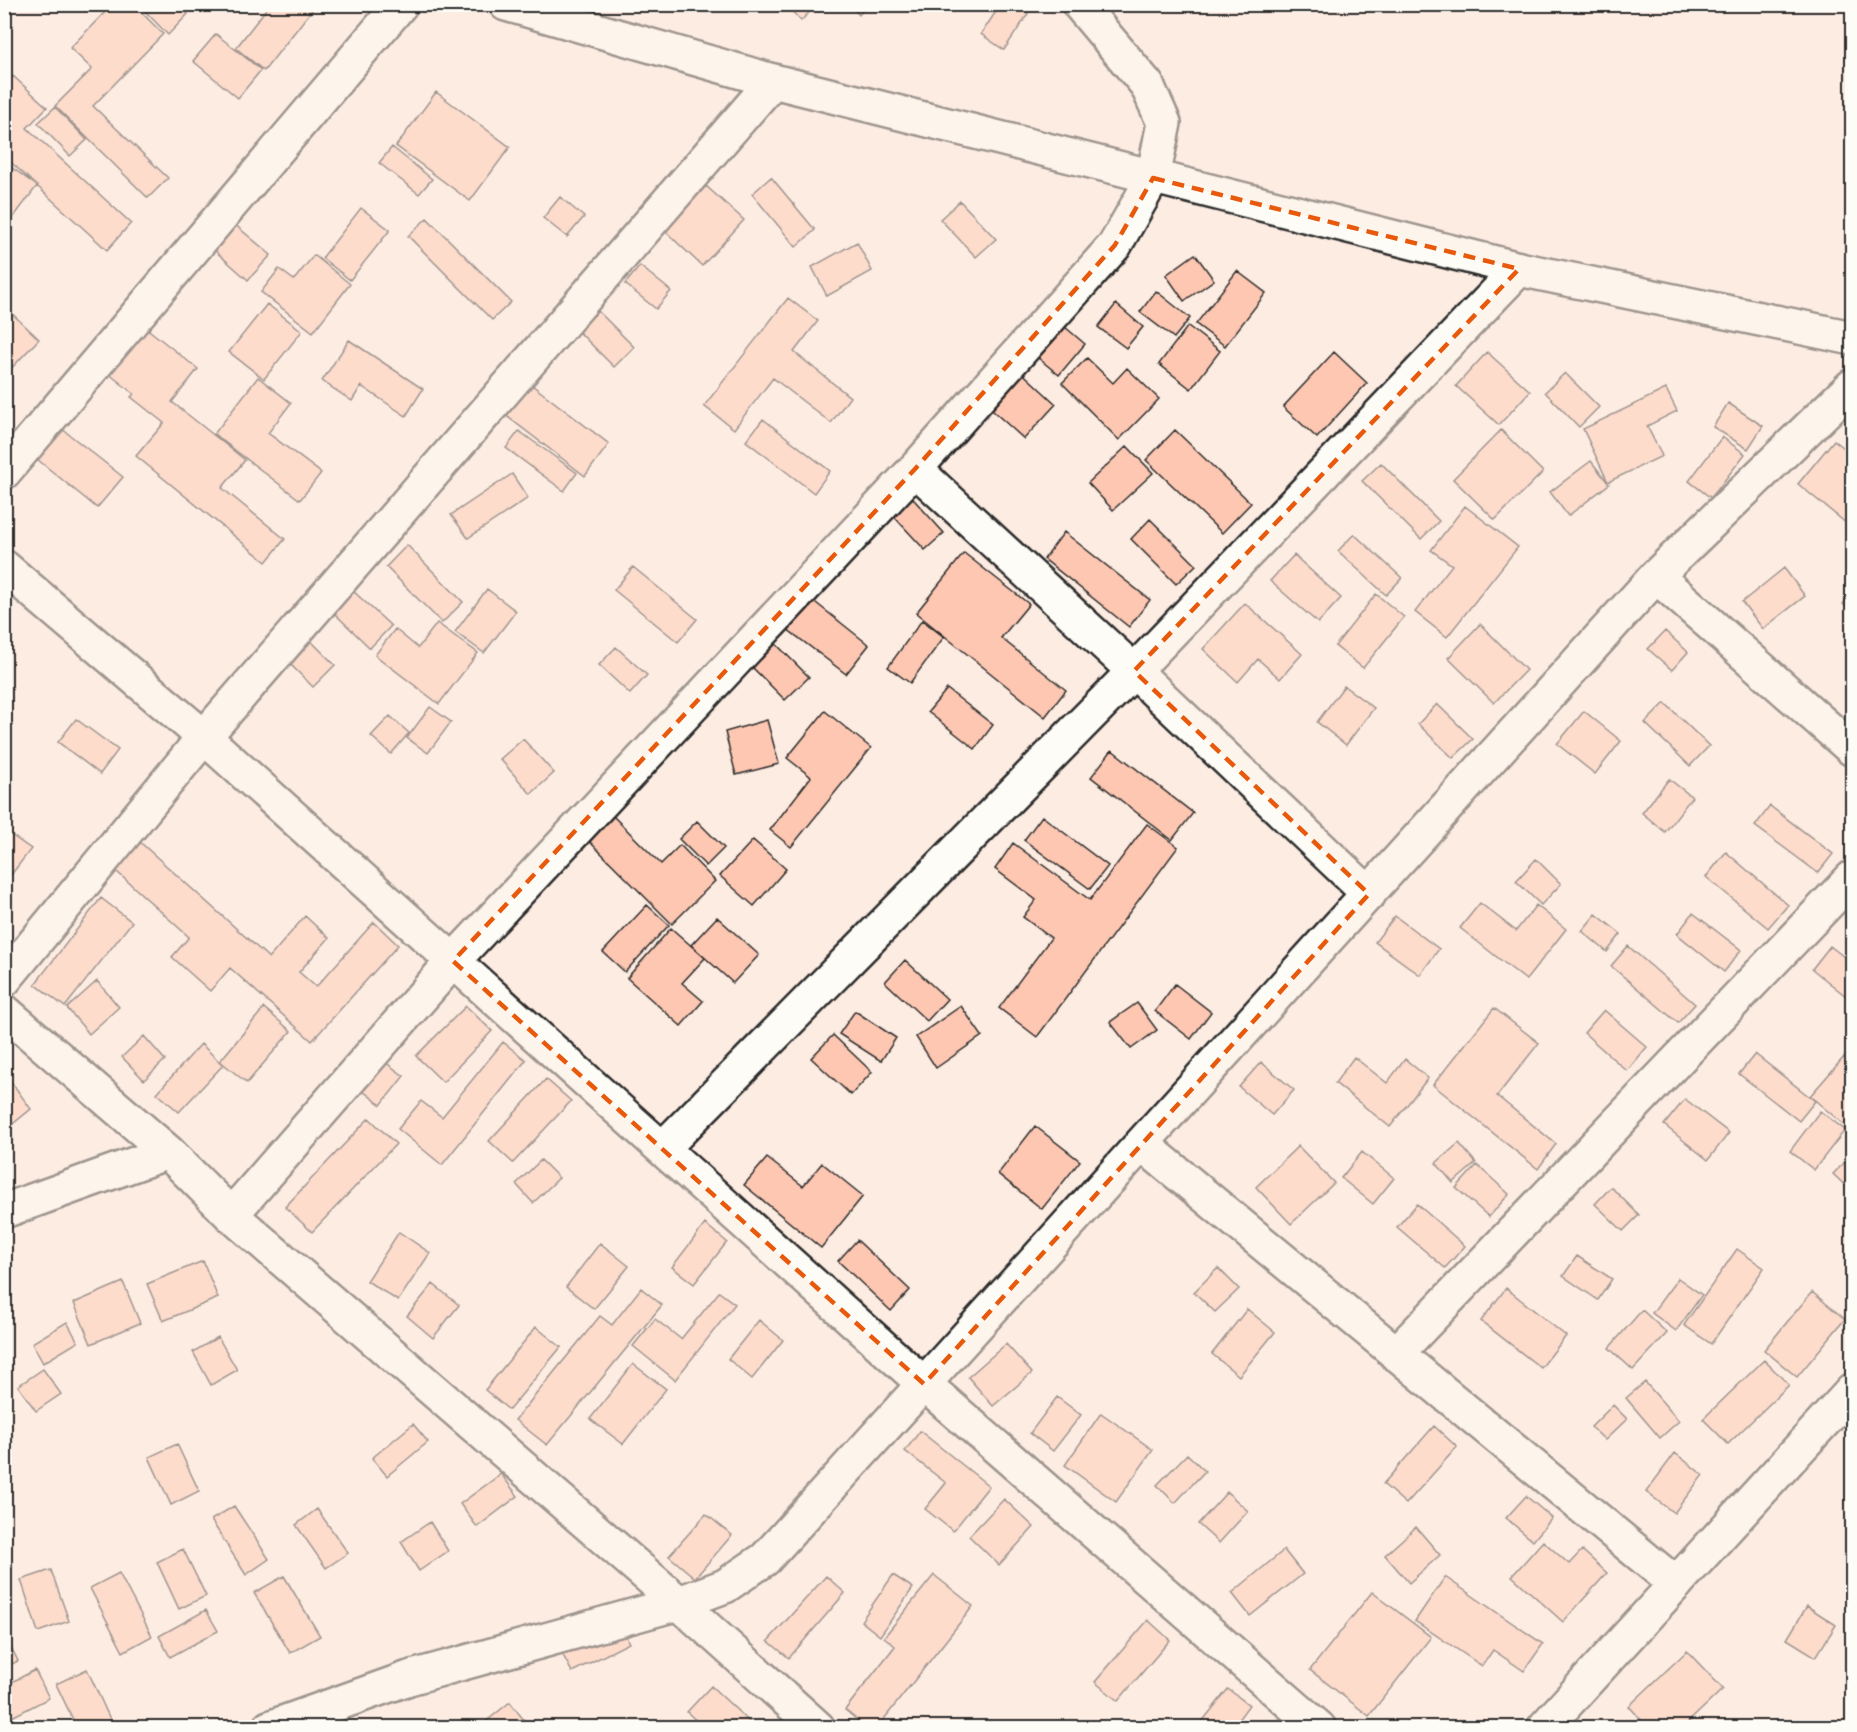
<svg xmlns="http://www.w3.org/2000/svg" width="1857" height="1732" font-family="'Patrick Hand',sans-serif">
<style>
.building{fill:#fec7b2;stroke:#2b2b2b;stroke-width:1.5}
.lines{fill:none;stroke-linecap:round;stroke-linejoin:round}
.minor-casing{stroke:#2b2b2b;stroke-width:38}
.tertiary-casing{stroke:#2b2b2b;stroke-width:38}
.minor{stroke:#fdfcf7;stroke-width:33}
.tertiary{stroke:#fdfcf7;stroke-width:33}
.marked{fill:none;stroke:#e8590c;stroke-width:4.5;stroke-dasharray:12 8;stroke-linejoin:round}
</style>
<rect width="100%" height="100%" fill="#fdece2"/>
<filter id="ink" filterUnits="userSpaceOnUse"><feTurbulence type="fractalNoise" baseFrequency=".0167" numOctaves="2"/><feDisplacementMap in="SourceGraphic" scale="12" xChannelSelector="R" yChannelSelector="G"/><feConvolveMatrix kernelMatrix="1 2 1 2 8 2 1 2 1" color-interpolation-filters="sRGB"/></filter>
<g filter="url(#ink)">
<path class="building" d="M 101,4 L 133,4 L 163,34 L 93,106 L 168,178 L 148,198 L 55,106 L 92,69 L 70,48 L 107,10 Z
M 151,4 L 178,4 L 188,14 L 168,35 L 145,11 Z
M 270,4 L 305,4 L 312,10 L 264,71 L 236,48 Z
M 785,4 L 817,4 L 801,21 Z
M 848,4 L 868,4 L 859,15 Z
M 1001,4 L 1015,4 L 1028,14 L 1004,50 L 981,34 Z
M 216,34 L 261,70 L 238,98 L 193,61 Z
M 13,76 L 47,107 L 27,128 L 131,223 L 107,250 L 4,156 L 4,86 Z
M 436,92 L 510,147 L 470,201 L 396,146 Z
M 55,107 L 87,140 L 70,156 L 38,123 Z
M 392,147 L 432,179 L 419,194 L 379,163 Z
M 4,162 L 37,186 L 4,230 Z
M 771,177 L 815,230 L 796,247 L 752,194 Z
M 706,186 L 744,220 L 702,266 L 665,231 Z
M 560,197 L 584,217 L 567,237 L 543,218 Z
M 960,201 L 996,239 L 976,257 L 940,219 Z
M 361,208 L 390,230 L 350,280 L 322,258 Z
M 227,218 L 271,255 L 248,280 L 206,243 Z
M 427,218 L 511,302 L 492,320 L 408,236 Z
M 857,242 L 872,271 L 827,296 L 812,267 Z
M 1195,254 L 1214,280 L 1184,301 L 1166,275 Z
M 314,255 L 350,284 L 313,332 L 261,292 L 279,269 L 294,280 Z
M 640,266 L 671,291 L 656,309 L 625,284 Z
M 1237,271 L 1266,293 L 1225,346 L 1196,324 Z
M 1156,291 L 1190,318 L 1174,338 L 1140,312 Z
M 788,298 L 818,321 L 794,352 L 850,397 L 831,423 L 773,378 L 734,429 L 704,406 Z
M 267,304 L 302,331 L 264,379 L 229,352 Z
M 1116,304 L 1143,327 L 1126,348 L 1098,327 Z
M 4,306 L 39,339 L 4,376 Z
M 598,311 L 634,347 L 614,367 L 578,331 Z
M 1058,321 L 1085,344 L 1059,375 L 1032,353 Z
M 1188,326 L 1220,351 L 1191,389 L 1159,364 Z
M 145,327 L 198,369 L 172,402 L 245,460 L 222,488 L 285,539 L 266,562 L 136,456 L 164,423 L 131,397 L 134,394 L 108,373 Z
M 349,340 L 423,389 L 406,416 L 361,386 L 352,401 L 322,381 Z
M 1334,352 L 1367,383 L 1317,438 L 1283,407 Z
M 1487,352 L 1530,391 L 1499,425 L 1456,386 Z
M 1087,358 L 1113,383 L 1127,368 L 1159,399 L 1119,440 L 1062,383 Z
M 1016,367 L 1056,404 L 1024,439 L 983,402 Z
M 1565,373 L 1599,407 L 1579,427 L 1545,392 Z
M 258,377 L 291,403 L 268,433 L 321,473 L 300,500 L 214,434 Z
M 528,382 L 609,444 L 585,476 L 504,414 Z
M 1666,389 L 1677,411 L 1647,426 L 1662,456 L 1608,482 L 1583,429 Z
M 1728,403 L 1763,426 L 1748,449 L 1713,427 Z
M 763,419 L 830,471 L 814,493 L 746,441 Z
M 52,421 L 123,477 L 97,508 L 27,451 Z
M 1175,430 L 1251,503 L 1222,533 L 1146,460 Z
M 1501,430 L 1543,472 L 1495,520 L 1453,479 Z
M 519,431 L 577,473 L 564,491 L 506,448 Z
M 1722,437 L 1745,454 L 1711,498 L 1689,481 Z
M 1834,440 L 1852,454 L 1852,528 L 1798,484 Z
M 1127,446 L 1153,473 L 1113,510 L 1088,483 Z
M 1591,461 L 1609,484 L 1568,516 L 1550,492 Z
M 1381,463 L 1439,521 L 1421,539 L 1362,481 Z
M 512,474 L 528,498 L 468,538 L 451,515 Z
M 906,491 L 944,533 L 925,550 L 887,509 Z
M 1465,506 L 1518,547 L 1447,637 L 1415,612 L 1452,565 L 1431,550 Z
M 1150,519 L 1196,565 L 1176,584 L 1131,539 Z
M 1064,532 L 1150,600 L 1129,627 L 1044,559 Z
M 1354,534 L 1402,578 L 1386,595 L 1338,551 Z
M 407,545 L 463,602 L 442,623 L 386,567 Z
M 964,553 L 1029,604 L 1001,638 L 1066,690 L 1045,717 L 916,613 Z
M 1294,555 L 1341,598 L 1318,623 L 1270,581 Z
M 633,567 L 697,619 L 678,642 L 614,590 Z
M 1784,568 L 1805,596 L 1763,629 L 1742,602 Z
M 351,589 L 391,626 L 370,648 L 331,610 Z
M 487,589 L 516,611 L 484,653 L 455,632 Z
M 1852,591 L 1852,611 L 1843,604 Z
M 1376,594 L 1404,617 L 1363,668 L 1335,646 Z
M 811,599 L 869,645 L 846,674 L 787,629 Z
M 1245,603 L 1302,654 L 1280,679 L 1258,659 L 1238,682 L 1203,649 Z
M 922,620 L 944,637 L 910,683 L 888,667 Z
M 437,623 L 478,653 L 439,704 L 375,655 L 395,629 L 418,648 Z
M 1480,624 L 1526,670 L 1494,703 L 1448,658 Z
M 1665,631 L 1688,652 L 1672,670 L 1648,649 Z
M 307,637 L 335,665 L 313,687 L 285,659 Z
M 772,640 L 809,677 L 785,700 L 748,663 Z
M 616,647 L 647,675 L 630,694 L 599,665 Z
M 1344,686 L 1374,708 L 1346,745 L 1317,722 Z
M 947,689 L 993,725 L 975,749 L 928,712 Z
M 1665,703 L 1709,746 L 1690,766 L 1645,723 Z
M 1437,704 L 1473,739 L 1453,758 L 1418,724 Z
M 430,707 L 451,722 L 428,753 L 407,738 Z
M 825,711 L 871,748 L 791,847 L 770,830 L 811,777 L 787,758 Z
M 1584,711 L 1621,741 L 1595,774 L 1557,744 Z
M 390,716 L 409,733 L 391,754 L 371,736 Z
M 76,719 L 118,750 L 100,774 L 58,742 Z
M 767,720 L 779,764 L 736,775 L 725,732 Z
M 523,739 L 554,773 L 531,794 L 500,759 Z
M 1112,750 L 1193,813 L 1172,840 L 1091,777 Z
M 1669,779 L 1692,797 L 1665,832 L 1642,813 Z
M 1770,806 L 1833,854 L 1818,873 L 1755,826 Z
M 610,813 L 661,864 L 680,845 L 715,881 L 672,924 L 586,838 Z
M 1042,816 L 1108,866 L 1090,889 L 1024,840 Z
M 697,821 L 724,848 L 706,866 L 679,839 Z
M 1147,824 L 1178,847 L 1037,1037 L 999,1008 L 1051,938 L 1023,917 L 1036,900 L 995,869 L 1013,843 L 1090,900 Z
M 4,830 L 31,849 L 4,884 Z
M 132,835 L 269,958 L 305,916 L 329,938 L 299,972 L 316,987 L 374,922 L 398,945 L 312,1041 L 230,968 L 210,991 L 172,957 L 189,937 L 106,862 Z
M 753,840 L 786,869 L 754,906 L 720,876 Z
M 1726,852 L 1788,905 L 1768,928 L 1706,877 Z
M 1536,859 L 1561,884 L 1541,905 L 1516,881 Z
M 101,898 L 132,922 L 65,1007 L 35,984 Z
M 1480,903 L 1516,931 L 1536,905 L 1566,929 L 1526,980 L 1460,928 Z
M 647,905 L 669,925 L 625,972 L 603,952 Z
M 1693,913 L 1741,950 L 1724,972 L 1677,934 Z
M 1596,914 L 1621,934 L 1607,952 L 1582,931 Z
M 1395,916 L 1439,949 L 1420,975 L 1375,942 Z
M 717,917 L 759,955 L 733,983 L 691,945 Z
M 671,928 L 705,958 L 682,983 L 703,1001 L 681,1026 L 627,978 Z
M 1628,946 L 1695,1004 L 1678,1023 L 1611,966 Z
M 1830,946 L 1852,963 L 1852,1001 L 1812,969 Z
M 905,960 L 947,999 L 927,1021 L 885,982 Z
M 97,981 L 119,1007 L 89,1034 L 67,1008 Z
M 1175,984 L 1211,1012 L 1191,1039 L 1155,1011 Z
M 1137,1003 L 1157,1030 L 1131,1049 L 1110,1022 Z
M 466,1006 L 492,1031 L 443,1082 L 416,1056 Z
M 961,1006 L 982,1036 L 936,1068 L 916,1037 Z
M 264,1008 L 291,1031 L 247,1083 L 220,1061 Z
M 1494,1008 L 1539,1043 L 1497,1096 L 1556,1144 L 1538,1169 L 1433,1085 Z
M 1604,1010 L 1647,1047 L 1627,1071 L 1584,1033 Z
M 855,1011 L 896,1038 L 881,1061 L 839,1034 Z
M 833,1035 L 872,1072 L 851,1095 L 811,1058 Z
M 144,1036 L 165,1060 L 144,1080 L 122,1057 Z
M 503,1042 L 526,1060 L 442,1165 L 398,1129 L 421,1101 L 442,1117 Z
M 201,1044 L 223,1065 L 179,1112 L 157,1093 Z
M 1755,1054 L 1815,1101 L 1799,1121 L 1739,1074 Z
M 1354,1057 L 1387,1083 L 1405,1059 L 1428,1078 L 1390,1127 L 1335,1083 Z
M 1844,1057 L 1852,1064 L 1852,1127 L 1850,1130 L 1810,1096 Z
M 385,1062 L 404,1076 L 381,1105 L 363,1091 Z
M 1261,1062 L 1294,1090 L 1272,1115 L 1239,1087 Z
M 4,1072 L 31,1109 L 9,1127 L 4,1121 Z
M 546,1079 L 571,1101 L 513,1163 L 489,1141 Z
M 1685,1099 L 1729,1133 L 1708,1160 L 1664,1125 Z
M 1820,1111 L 1845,1130 L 1814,1170 L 1790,1151 Z
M 369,1118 L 396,1144 L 312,1232 L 285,1207 Z
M 1035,1126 L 1080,1161 L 1042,1209 L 998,1174 Z
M 1459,1143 L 1476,1163 L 1453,1183 L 1436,1163 Z
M 1298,1146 L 1334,1183 L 1291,1224 L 1256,1187 Z
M 1362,1152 L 1394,1178 L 1373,1204 L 1341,1178 Z
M 1850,1157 L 1852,1160 L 1852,1192 L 1833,1174 Z
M 767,1158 L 803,1186 L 822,1163 L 863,1196 L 821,1248 L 744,1185 Z
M 541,1160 L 559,1178 L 533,1203 L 516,1184 Z
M 1477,1165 L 1509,1194 L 1489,1217 L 1456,1188 Z
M 1611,1187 L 1639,1215 L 1623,1231 L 1595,1204 Z
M 1417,1204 L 1465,1246 L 1445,1268 L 1397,1227 Z
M 705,1224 L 727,1242 L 694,1284 L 672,1267 Z
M 399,1232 L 430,1253 L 398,1301 L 367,1281 Z
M 857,1240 L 910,1290 L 891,1311 L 838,1261 Z
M 600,1243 L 629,1266 L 594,1309 L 566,1287 Z
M 1737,1249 L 1764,1268 L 1711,1344 L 1684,1325 Z
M 1577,1256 L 1612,1279 L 1598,1300 L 1563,1276 Z
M 203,1261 L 218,1298 L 163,1321 L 147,1284 Z
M 1218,1268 L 1239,1289 L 1215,1312 L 1194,1292 Z
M 1678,1278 L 1702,1295 L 1676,1331 L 1652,1313 Z
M 123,1282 L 140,1323 L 91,1344 L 74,1303 Z
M 433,1284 L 459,1305 L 433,1338 L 407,1316 Z
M 641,1288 L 662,1305 L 547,1445 L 515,1420 L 600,1316 L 612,1325 Z
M 1506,1288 L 1566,1336 L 1541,1368 L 1481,1321 Z
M 719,1292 L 735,1304 L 675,1380 L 633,1346 L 655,1319 L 681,1339 Z
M 1812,1292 L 1845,1319 L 1797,1377 L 1764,1350 Z
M 1247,1309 L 1275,1332 L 1239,1376 L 1212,1354 Z
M 1642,1310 L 1667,1333 L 1633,1370 L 1609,1348 Z
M 759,1320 L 783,1340 L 752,1379 L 728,1359 Z
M 67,1322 L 78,1342 L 43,1363 L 32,1343 Z
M 536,1327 L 561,1347 L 509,1410 L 485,1390 Z
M 218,1337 L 237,1370 L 211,1385 L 193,1352 Z
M 1006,1344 L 1032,1373 L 993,1406 L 968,1377 Z
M 1764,1360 L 1789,1385 L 1728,1444 L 1703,1419 Z
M 633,1364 L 666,1389 L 623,1444 L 590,1419 Z
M 43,1369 L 61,1394 L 36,1411 L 18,1386 Z
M 1645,1382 L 1679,1421 L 1660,1438 L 1626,1398 Z
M 1057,1397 L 1081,1415 L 1053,1451 L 1030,1433 Z
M 1613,1405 L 1627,1419 L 1605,1440 L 1591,1427 Z
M 1101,1413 L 1153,1450 L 1116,1502 L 1065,1465 Z
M 413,1424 L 428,1442 L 387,1476 L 372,1458 Z
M 1434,1426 L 1457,1447 L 1406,1504 L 1383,1484 Z
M 920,1431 L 989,1486 L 953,1531 L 925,1509 L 946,1483 L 905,1451 Z
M 177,1444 L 199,1491 L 171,1505 L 149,1457 Z
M 1675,1453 L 1703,1475 L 1674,1513 L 1646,1492 Z
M 1187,1454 L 1205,1471 L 1175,1503 L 1157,1485 Z
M 501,1474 L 518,1496 L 477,1527 L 460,1504 Z
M 1227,1492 L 1248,1511 L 1219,1543 L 1198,1524 Z
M 1526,1496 L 1552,1518 L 1533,1541 L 1506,1518 Z
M 1004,1499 L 1034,1527 L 999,1565 L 969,1536 Z
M 234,1506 L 269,1559 L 246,1575 L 211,1520 Z
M 317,1509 L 348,1553 L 326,1568 L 296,1525 Z
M 706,1514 L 732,1535 L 695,1578 L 669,1556 Z
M 430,1522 L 448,1551 L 419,1571 L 401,1542 Z
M 1416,1527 L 1440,1555 L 1409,1583 L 1385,1555 Z
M 1543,1541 L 1569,1564 L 1582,1550 L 1607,1573 L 1563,1622 L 1512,1576 Z
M 183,1549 L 206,1596 L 179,1609 L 157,1562 Z
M 1284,1550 L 1303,1574 L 1250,1616 L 1232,1593 Z
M 51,1570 L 69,1621 L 38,1632 L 21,1580 Z
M 119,1573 L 152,1636 L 123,1652 L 90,1588 Z
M 893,1575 L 913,1588 L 880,1636 L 861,1621 Z
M 934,1575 L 973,1606 L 877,1728 L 867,1728 L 845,1710 L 895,1646 L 884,1637 Z
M 284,1576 L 320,1636 L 290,1653 L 254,1593 Z
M 826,1576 L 845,1593 L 789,1658 L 768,1641 Z
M 1445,1577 L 1543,1644 L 1524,1671 L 1493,1650 L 1482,1666 L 1415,1621 Z
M 1372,1592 L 1431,1637 L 1369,1716 L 1310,1670 Z
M 1807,1606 L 1836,1625 L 1816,1657 L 1787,1639 Z
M 206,1610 L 218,1631 L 170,1657 L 159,1636 Z
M 615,1614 L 629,1643 L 572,1672 L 557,1644 Z
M 1148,1620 L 1170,1640 L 1118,1701 L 1095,1682 Z
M 4,1633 L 18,1661 L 4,1668 Z
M 1687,1651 L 1723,1689 L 1682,1728 L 1648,1728 L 1629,1706 Z
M 87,1669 L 114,1728 L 77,1728 L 56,1684 Z
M 35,1670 L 49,1698 L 10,1718 L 4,1708 L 4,1686 Z
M 711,1686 L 756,1728 L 704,1728 L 687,1712 Z
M 1228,1689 L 1249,1705 L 1232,1728 L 1197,1728 Z
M 510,1702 L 530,1728 L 478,1728 Z"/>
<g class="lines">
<defs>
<path id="minor" d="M 915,469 L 1134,671 L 1369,894
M 4,472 L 401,4
M 4,567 L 204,737 L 924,1384 L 1319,1728
M 1656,576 L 1852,749
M 4,980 L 204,737 L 773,81
M 4,1011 L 168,1152 L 231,1215 L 679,1603 L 818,1728
M 1142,1144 L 1676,1584
M 663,1148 L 1134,671 L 1519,269
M 4,1211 L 168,1152
M 231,1215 L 453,961 L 915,469 L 1115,245 L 1153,178 L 1164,123 L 1147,85 L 1079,4
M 1396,1354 L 1852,878
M 269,1728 L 409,1678 L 679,1603 L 725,1586 L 765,1559 L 1656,576 L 1852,386"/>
<path id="tertiary" d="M 506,4 L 773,81 L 1519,269 L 1852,338
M 1544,1728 L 1852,1391"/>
</defs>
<use href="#minor" class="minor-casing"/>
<use href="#tertiary" class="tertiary-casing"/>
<use href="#minor" class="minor"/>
<use href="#tertiary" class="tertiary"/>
</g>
</g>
<path d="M0 0H1857V1732H0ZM 1153,178 L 1519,269 L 1134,671 L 1369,894 L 924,1384 L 453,961 L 915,469 L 1115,245 Z" fill="#fdece2" fill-opacity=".55" fill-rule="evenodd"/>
<path class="marked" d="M 1153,178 L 1519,269 L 1134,671 L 1369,894 L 924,1384 L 453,961 L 915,469 L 1115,245 Z"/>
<rect width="1857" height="1732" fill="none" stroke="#fdfcf7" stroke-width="24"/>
<rect x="12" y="12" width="1833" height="1708" fill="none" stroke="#2b2b2b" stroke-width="2" filter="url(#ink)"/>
</svg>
